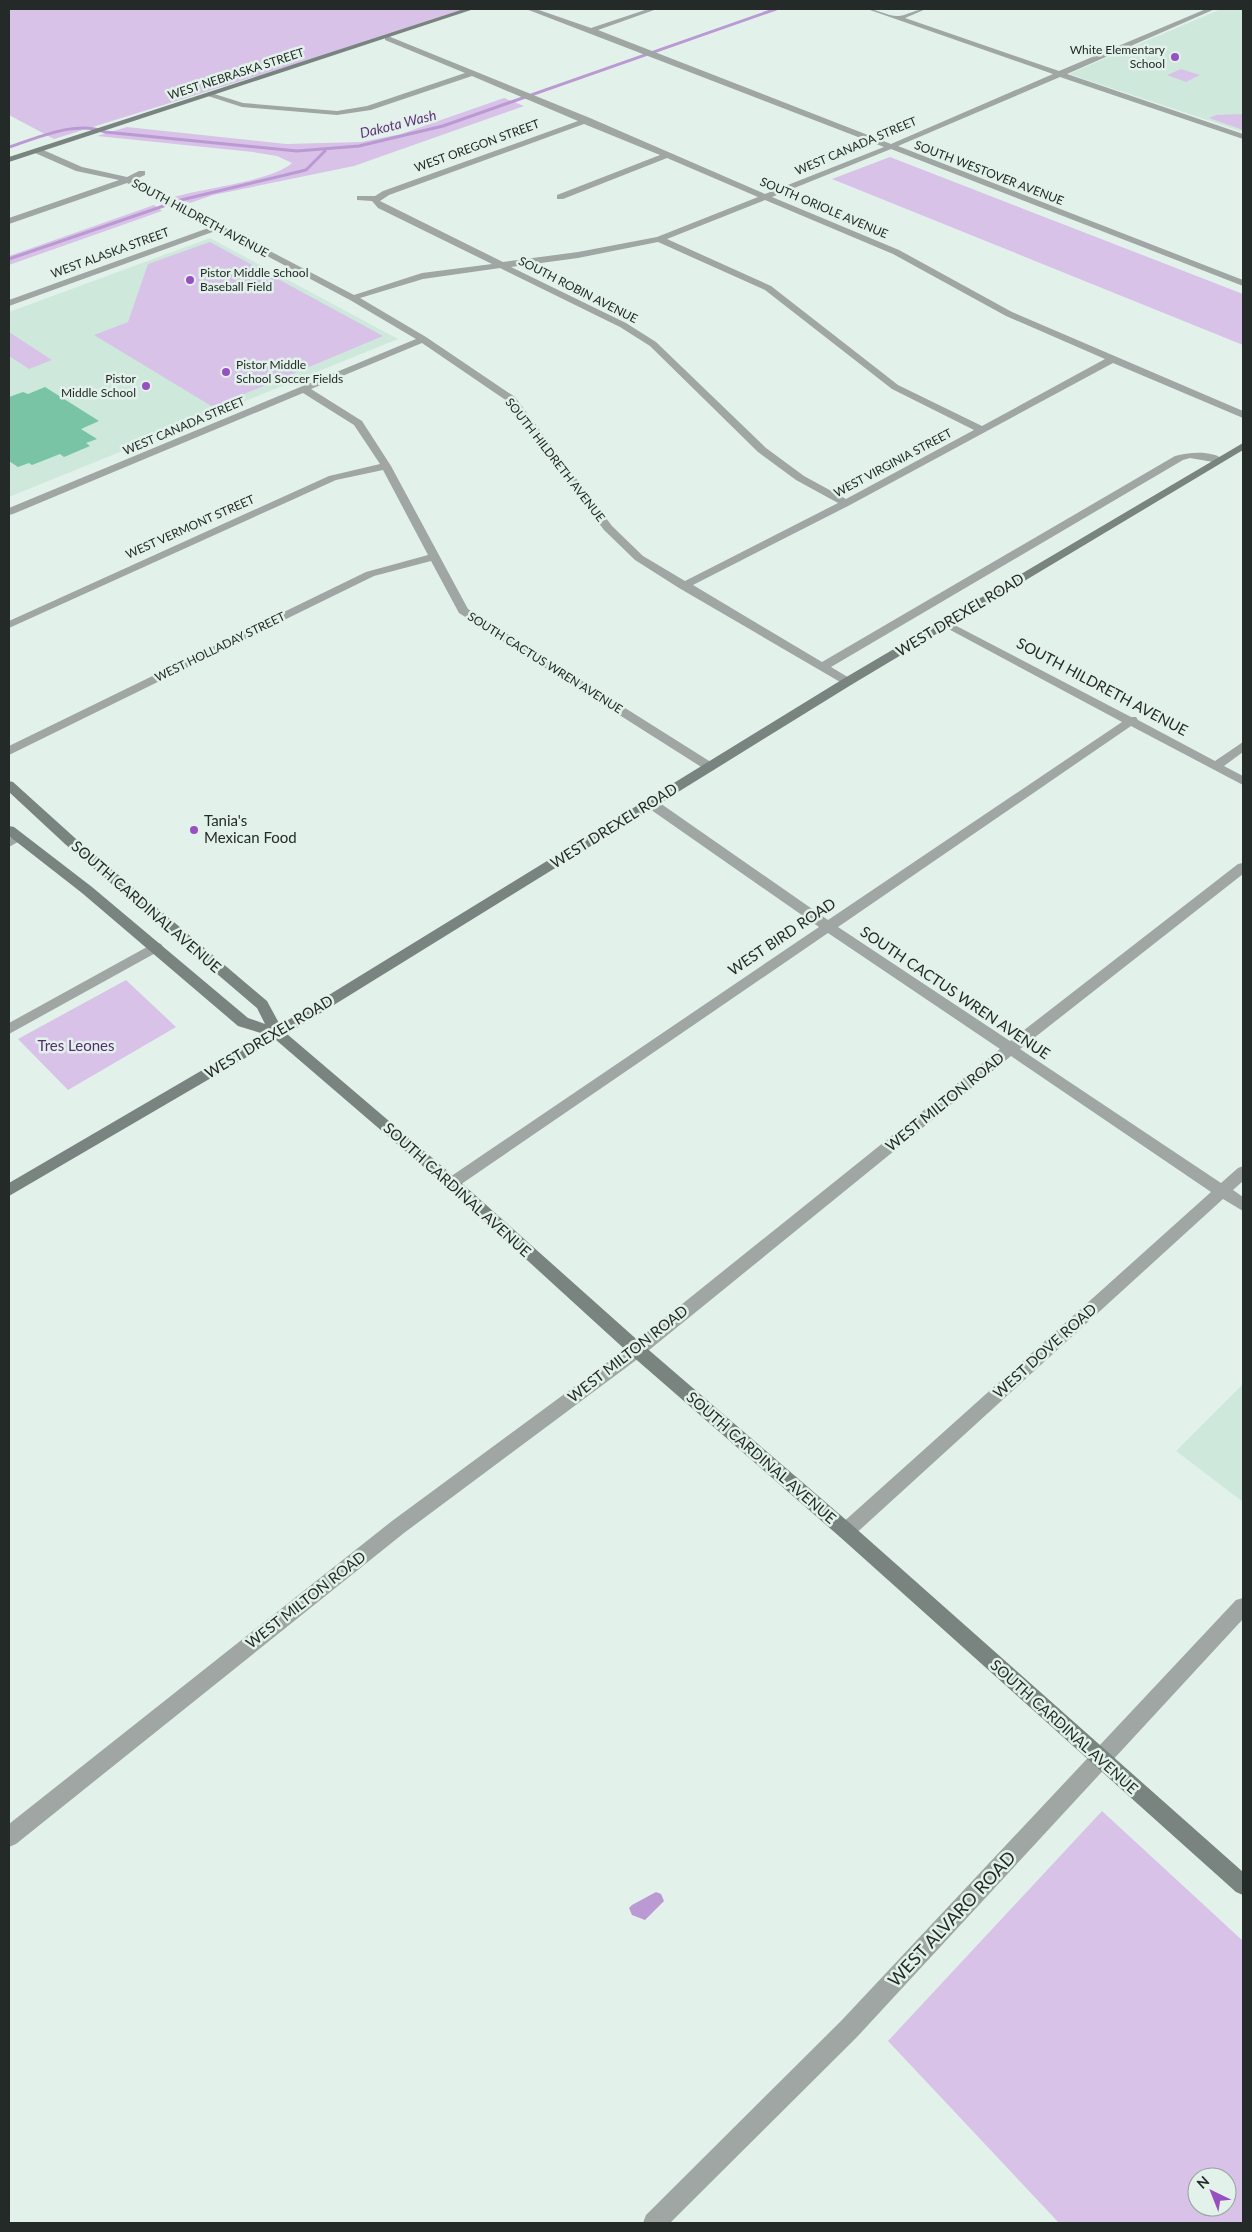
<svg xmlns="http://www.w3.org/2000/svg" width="1252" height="2232" font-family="Lato,sans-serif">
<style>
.built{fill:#cfe8dc}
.green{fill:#d8c2e8;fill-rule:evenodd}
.water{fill:#bb99d2}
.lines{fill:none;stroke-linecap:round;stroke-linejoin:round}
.stream{stroke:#bb99d2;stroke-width:3}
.building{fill:#78c4a4}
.street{fill:#9fa6a3;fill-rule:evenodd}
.secondary{fill:#79837f;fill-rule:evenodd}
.poi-dot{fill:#984fc1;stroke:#e2f2eb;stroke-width:2}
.labels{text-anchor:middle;stroke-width:5;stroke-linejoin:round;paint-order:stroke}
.far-poi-label{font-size:12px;fill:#242a27;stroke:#e2f2eb;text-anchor:end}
.far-street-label{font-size:12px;fill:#242a27;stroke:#e2f2eb}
.far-water-label{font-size:14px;font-style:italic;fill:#60347a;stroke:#e2f2eb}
.street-label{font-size:15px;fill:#242a27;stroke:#e2f2eb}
.poi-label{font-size:15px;fill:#242a27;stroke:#e2f2eb;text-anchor:start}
.park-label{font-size:15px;fill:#582c71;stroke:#e2f2eb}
.near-street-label{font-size:18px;fill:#242a27;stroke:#e2f2eb}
</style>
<rect width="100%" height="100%" fill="#e2f2eb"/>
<path class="built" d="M 1221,9 L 1243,9 L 1243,132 L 1069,74 Z
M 210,238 L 398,339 L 9,497 L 9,312 Z
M 1243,1384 L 1243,1502 L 1176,1451 Z"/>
<path class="green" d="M 9,9 L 465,9 L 386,36 L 54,139 L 9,115 Z
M 1181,69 L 1200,75 L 1186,82 L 1167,75 Z
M 504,98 L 524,106 L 354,166 L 213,195 L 190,203 L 174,197 C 204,188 272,181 292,163 L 277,156 L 253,152 L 97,136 L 127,127 L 286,144 L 361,142 L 401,134 Z
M 1243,114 L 1243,130 L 1209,118 L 1216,115 Z
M 890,157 L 1243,294 L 1243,345 L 832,179 Z
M 154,205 L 162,211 L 9,265 L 9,256 Z
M 210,242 L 383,336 L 213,407 L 94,335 L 128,322 L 148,264 Z
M 9,332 L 52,360 L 29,369 L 9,356 Z
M 126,980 L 176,1027 L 68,1090 L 18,1039 Z
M 1102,1811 L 1243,1941 L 1243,2223 L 1059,2223 L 888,2041 ZM 1197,2177 L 1227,2177 L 1227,2207 L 1197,2207 Z"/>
<path class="water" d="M 656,1892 L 661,1894 L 664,1901 L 645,1920 L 632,1915 L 629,1908 L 632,1905 Z"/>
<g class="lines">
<path class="stream" d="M 9,147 C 38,138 75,120 105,132 L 297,151 L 359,146 L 443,126 L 776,9
M 9,259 L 181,200 L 306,170 L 325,151"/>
</g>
<path class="building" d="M 45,387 L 99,421 L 81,429 L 97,439 L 86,443 L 90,446 L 64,457 L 60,454 L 32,465 L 29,463 L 18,467 L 9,461 L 9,397 L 23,392 L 28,394 Z"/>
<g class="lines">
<path class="street" d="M 526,9 L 536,9 L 591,28 L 648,9 L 657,9 L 598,30 L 891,144 L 1053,74 L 867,9 C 877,9 889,17 899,16 C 908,15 916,9 926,9 L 905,18 L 1059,71 L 1206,9 L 1215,9 L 1067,74 L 1243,134 L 1243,139 L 1060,77 L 898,146 L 1243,280 L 1243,286 L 891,149 L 772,197 L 899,250 L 1012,312 L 1243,411 L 1243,418 L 1113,363 L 850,505 L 693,585 L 822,662 L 1175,456 C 1189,452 1213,450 1224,460 L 1219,463 L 1190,458 L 1183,460 L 831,667 L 851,679 L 853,682 L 847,686 L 679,588 L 635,560 L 604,530 L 507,401 L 422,343 L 311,389 L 362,421 L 391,466 L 468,609 L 714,764 L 716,767 L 714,770 L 706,770 L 459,613 L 431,561 L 374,576 L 9,755 L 9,746 L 366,572 L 428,555 L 383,470 L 336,480 L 9,628 L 9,621 L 329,476 L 380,464 L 354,425 L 303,393 L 13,514 L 9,515 L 9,508 L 416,339 L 350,300 L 218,230 L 9,306 L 9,300 L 211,227 L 127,183 L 9,224 L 9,218 L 119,180 L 76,171 L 35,153 L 35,149 L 41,149 L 82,167 L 127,177 L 139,171 L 145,171 L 145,175 L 134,180 L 354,295 L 422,273 L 492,264 L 378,208 L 372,201 L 357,200 L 357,196 L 375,196 L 383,191 L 578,121 L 472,76 L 371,110 L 337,115 L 242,107 L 208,96 L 208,92 L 243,103 L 337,111 L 367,106 L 465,73 L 385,40 L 385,36 L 388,36 L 590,118 L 765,194 L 884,147 ZM 584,124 L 660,155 L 557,195 L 557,199 L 563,199 L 667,158 L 758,197 L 657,237 L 578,252 L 503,262 L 380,201 L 389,195 ZM 765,200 L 893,254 L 1006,316 L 1105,359 L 982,426 L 898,385 L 771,286 L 667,239 ZM 658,242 L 765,290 L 892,389 L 974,430 L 846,499 L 804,476 L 766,448 L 656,342 L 626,323 L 511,267 L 578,258 ZM 500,268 L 620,327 L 650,346 L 758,452 L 796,480 L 838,503 L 685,581 L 643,556 L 612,526 L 515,397 L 426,337 L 360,298 L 423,279 Z
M 945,620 L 1131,717 L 1136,717 L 1138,720 L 1215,761 L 1243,742 L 1243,752 L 1224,766 L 1243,776 L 1243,785 L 1131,726 L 838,927 L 1010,1041 L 1238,864 L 1243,863 L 1243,874 L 1020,1049 L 1221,1183 L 1238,1168 L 1243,1166 L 1243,1181 L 1233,1190 L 1243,1197 L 1243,1211 L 1223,1199 L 852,1537 L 846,1539 L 840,1537 L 837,1531 L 840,1525 L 1211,1192 L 1011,1056 L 643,1355 L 404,1533 L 16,1844 L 9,1847 L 9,1824 L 392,1521 L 631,1345 L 1000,1049 L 828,933 L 457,1187 L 447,1187 L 444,1183 L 447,1179 L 819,927 L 647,807 L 646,804 L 647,801 L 657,801 L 828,920 L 1122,722 L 941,625 L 941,621 Z
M 18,834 L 23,835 L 25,838 L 9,847 L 9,838 Z
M 156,942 L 161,944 L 163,947 L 161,950 L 9,1034 L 9,1023 Z
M 1243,1598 L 1243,1619 L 857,2037 L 670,2223 L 643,2223 L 646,2215 L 841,2021 L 1236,1600 Z"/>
<path class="secondary" d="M 464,9 L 474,9 L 9,162 L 9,157 Z
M 1243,443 L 1243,450 L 851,685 L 287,1034 L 457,1179 L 643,1345 L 852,1525 L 1243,1872 L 1243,1895 L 1236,1892 L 840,1537 L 631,1355 L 447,1187 L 276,1040 L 9,1196 L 9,1183 L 264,1034 L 238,1026 L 82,893 L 9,836 L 9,826 L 14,827 L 92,887 L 248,1018 L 265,1024 L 257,1008 L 65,844 L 9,792 L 9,781 L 13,782 L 75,838 L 267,1001 L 280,1025 L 843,679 Z"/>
</g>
<g class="poi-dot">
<circle cx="1175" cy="57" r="5"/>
<circle cx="190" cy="280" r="5"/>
<circle cx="226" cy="372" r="5"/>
<circle cx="146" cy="386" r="5"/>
<circle cx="194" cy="830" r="5"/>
</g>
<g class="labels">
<g class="far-poi-label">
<text x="1165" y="54">White Elementary<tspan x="1165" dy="14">School</tspan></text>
<text x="200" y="277" text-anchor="start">Pistor Middle School<tspan x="200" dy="14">Baseball Field</tspan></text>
<text x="236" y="369" text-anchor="start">Pistor Middle<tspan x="236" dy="14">School Soccer Fields</tspan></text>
<text x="136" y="383">Pistor<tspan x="136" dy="14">Middle School</tspan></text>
</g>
<g class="far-street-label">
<text transform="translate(236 74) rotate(-18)" y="4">WEST NEBRASKA STREET</text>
<text transform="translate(477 146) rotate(-20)" y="4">WEST OREGON STREET</text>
<text transform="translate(856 146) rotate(-23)" y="4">WEST CANADA STREET</text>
<text transform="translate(989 173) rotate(21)" y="4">SOUTH WESTOVER AVENUE</text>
<text transform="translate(824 208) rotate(23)" y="4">SOUTH ORIOLE AVENUE</text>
<text transform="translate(200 218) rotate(28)" y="4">SOUTH HILDRETH AVENUE</text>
<text transform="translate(110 253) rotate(-20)" y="4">WEST ALASKA STREET</text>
<text transform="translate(578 290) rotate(27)" y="4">SOUTH ROBIN AVENUE</text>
<text transform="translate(184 426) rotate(-23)" y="4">WEST CANADA STREET</text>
<text transform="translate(555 460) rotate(52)" y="4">SOUTH HILDRETH AVENUE</text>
<text transform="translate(893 463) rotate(-28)" y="4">WEST VIRGINIA STREET</text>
<text transform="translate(190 527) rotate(-24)" y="4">WEST VERMONT STREET</text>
<text transform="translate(220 647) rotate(-26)" y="4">WEST HOLLADAY STREET</text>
<text transform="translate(545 663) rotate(32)" y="4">SOUTH CACTUS WREN AVENUE</text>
</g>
<g class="far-water-label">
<text transform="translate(398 124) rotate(-14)" y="5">Dakota Wash</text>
</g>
<g class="street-label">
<text transform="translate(960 615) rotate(-31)" y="5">WEST DREXEL ROAD</text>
<text transform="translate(1102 687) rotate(28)" y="5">SOUTH HILDRETH AVENUE</text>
<text transform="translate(614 826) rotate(-32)" y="5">WEST DREXEL ROAD</text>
<text transform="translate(146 907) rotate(41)" y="5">SOUTH CARDINAL AVENUE</text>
<text transform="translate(782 937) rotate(-34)" y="5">WEST BIRD ROAD</text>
<text transform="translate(955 993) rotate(34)" y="5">SOUTH CACTUS WREN AVENUE</text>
<text transform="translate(269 1037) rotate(-31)" y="5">WEST DREXEL ROAD</text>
<text transform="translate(945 1102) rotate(-39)" y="5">WEST MILTON ROAD</text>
<text transform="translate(457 1190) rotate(42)" y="5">SOUTH CARDINAL AVENUE</text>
<text transform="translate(1045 1351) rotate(-42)" y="5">WEST DOVE ROAD</text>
<text transform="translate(628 1354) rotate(-38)" y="5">WEST MILTON ROAD</text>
<text transform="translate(761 1458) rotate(41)" y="5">SOUTH CARDINAL AVENUE</text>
<text transform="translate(306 1600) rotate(-38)" y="5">WEST MILTON ROAD</text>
<text transform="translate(1064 1727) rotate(42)" y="5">SOUTH CARDINAL AVENUE</text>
</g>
<g class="poi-label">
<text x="204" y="826">Tania's<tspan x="204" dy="17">Mexican Food</tspan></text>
</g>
<g class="park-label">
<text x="76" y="1051">Tres Leones</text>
</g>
<g class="near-street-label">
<text transform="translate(952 1919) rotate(-47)" y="6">WEST ALVARO ROAD</text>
</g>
</g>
<rect width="1252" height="2232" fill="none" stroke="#242a27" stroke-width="20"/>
<g transform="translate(1212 2192) rotate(317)"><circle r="24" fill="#e2f2eb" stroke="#96a29d"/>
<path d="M0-4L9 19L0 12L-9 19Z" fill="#984fc1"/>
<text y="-8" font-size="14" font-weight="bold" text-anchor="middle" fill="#242a27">N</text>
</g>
</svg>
